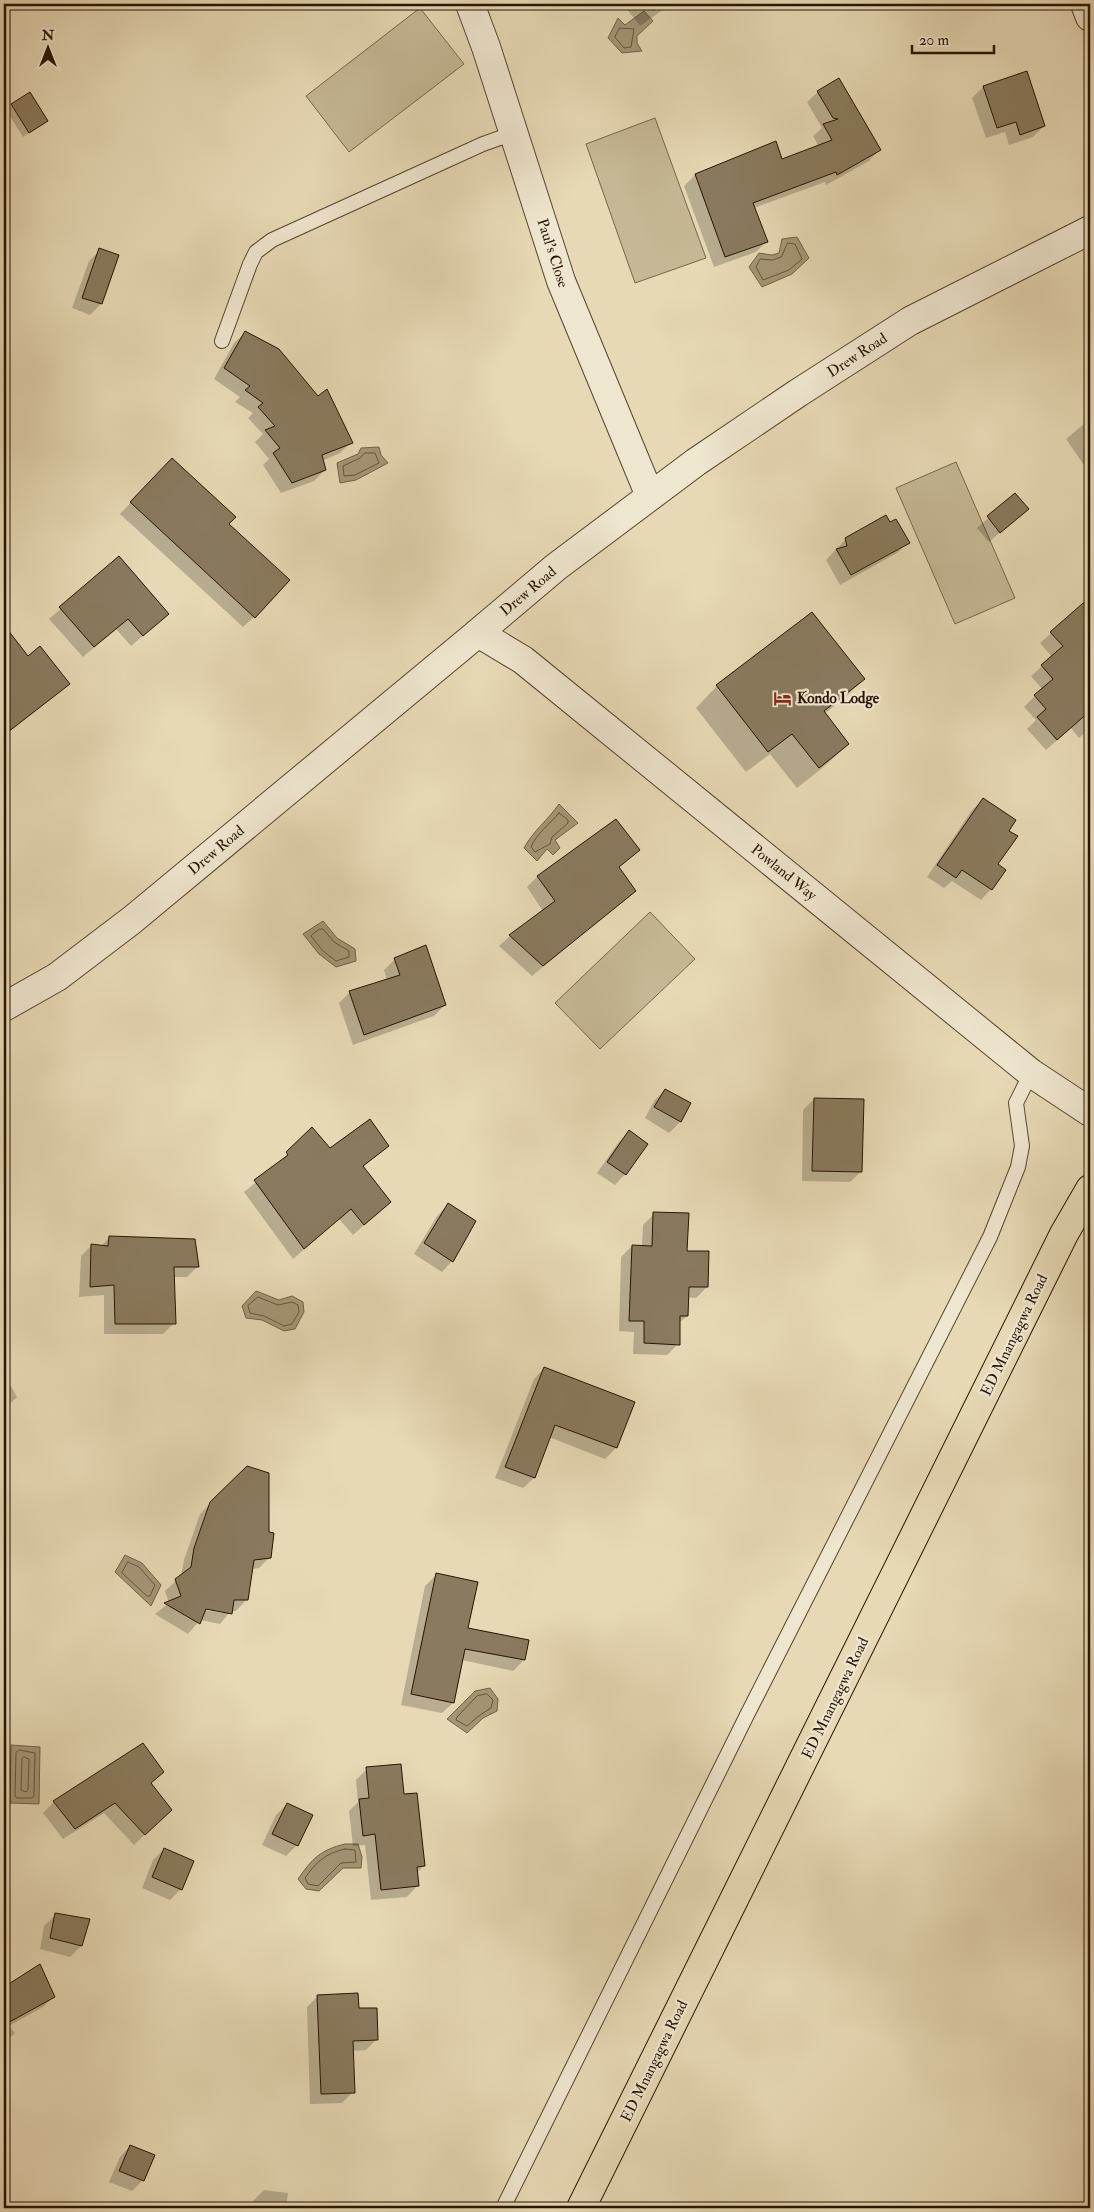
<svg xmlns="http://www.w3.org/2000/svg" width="1094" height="2212" font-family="'IM FELL Double Pica',serif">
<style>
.green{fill:#c6b896;stroke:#76664b}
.water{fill:#a59677;stroke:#726247}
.shadow{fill:#0003;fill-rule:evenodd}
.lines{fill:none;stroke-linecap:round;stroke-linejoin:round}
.shore{stroke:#66553c;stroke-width:1}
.building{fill:#8a7a5e;stroke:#261400}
.service-casing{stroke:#56452d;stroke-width:16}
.minor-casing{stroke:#56452d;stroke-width:30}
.tertiary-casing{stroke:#56452d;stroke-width:30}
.trunk-casing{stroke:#261400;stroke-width:30}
.service{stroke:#efe6cf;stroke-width:14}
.minor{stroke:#efe6cf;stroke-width:28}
.tertiary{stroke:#efe6cf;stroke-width:28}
.trunk{stroke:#e7d9b5;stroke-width:28}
.labels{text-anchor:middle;stroke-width:4.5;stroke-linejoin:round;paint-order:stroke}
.street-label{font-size:15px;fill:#261400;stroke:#efe6cf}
.poi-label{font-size:15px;font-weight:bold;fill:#261400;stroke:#efe6cf;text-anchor:start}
</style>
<rect width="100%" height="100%" fill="#e7d9b5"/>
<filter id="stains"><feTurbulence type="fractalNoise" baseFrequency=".004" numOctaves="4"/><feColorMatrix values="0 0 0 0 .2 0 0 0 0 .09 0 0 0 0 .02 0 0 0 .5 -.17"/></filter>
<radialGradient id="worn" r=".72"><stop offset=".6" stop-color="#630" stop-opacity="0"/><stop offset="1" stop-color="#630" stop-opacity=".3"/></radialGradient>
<path class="green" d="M 420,8 L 464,64 L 349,152 L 306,96 Z
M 655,118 L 706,258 L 635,283 L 586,144 Z
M 956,462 L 1015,598 L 955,624 L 896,488 Z
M 650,912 L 695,959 L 600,1049 L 555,1003 Z"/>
<path class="water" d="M 644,11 L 653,21 L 637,36 L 637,43 L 642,51 L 622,53 L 608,38 L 618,18 L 625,25 Z
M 797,237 L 809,258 L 792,274 L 762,287 L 749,267 L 759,253 L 772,255 L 779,253 L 782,239 Z
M 379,447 L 381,455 L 388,463 L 356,480 L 340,483 L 337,463 L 358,454 L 361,448 Z
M 559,804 L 578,823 L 555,840 L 560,848 L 553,855 L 547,849 L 537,861 L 524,848 C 533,831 548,820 559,804 Z
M 323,921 L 337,938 L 355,949 L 356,961 L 336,967 L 319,954 L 303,934 Z
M 256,1291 L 279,1300 L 292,1296 L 303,1302 L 304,1312 L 295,1329 L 284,1331 L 262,1320 L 246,1318 L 242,1306 Z
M 125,1555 L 142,1563 L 161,1585 L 151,1606 L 115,1572 Z
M 490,1688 L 498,1699 L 497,1711 L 483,1718 L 467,1733 L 447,1719 L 475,1691 Z
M 11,1745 L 40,1747 L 39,1804 L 10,1803 Z
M 345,1844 L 358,1844 L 362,1857 L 361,1868 L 343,1868 L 319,1891 L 306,1889 L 298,1879 C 312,1859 320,1850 345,1844 Z"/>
<path class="shadow" d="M 628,4 L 671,4 L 640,26 L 625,7 Z
M 1026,73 L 1044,126 L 1033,137 L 1009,145 L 1005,132 L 986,138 L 972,98 L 983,87 Z
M 818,92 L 879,150 L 869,161 L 826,185 L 825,182 L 754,208 L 767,241 L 756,252 L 714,267 L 684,186 L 695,175 L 775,143 L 782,161 L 819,147 L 813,136 L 822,128 L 807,102 Z
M 30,94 L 47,121 L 23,137 L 6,110 Z
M 4,179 L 9,184 L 4,189 Z
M 100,250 L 118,256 L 101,304 L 90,315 L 72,308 L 89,261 Z
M 245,333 L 351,442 L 340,453 L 322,461 L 325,470 L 314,481 L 281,493 L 263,465 L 269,459 L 255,442 L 263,434 L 248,418 L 253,413 L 235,402 L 240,397 L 214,379 L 234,343 Z
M 1090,419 L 1090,474 L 1066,439 Z
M 161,470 L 227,524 L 254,617 L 243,627 L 120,514 Z
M 1015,494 L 1027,509 L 989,542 L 977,528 Z
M 890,524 L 908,542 L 897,553 L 840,585 L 826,560 L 846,539 Z
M 119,558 L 156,625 L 131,646 L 116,629 L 83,657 L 49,619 Z
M 1082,606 L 1090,615 L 1090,728 L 1079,738 L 1071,728 L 1046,750 L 1027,729 L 1036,720 L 1024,707 L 1042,689 L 1031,676 L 1052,657 L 1040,643 Z
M 812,613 L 864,679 L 842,700 L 824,714 L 848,744 L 826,765 L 797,788 L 770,754 L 746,772 L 696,708 L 717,686 Z
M 4,627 L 28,657 L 68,684 L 57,694 L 4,736 Z
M 983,800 L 1008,831 L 991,889 L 981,900 L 952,881 L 944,888 L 927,877 L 972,810 Z
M 638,850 L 618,868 L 634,891 L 532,976 L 499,946 L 510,936 L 543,911 L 527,887 L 538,876 Z
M 395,959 L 445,1005 L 434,1016 L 353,1045 L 339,1003 L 350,992 L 387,980 L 384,970 Z
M 665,1090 L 690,1104 L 680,1122 L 669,1133 L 645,1118 L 654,1101 Z
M 814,1099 L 861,1172 L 850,1182 L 802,1181 L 803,1110 Z
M 312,1129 L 330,1150 L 388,1146 L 363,1167 L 390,1202 L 353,1235 L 339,1219 L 293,1259 L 244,1192 L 277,1165 Z
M 629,1132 L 625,1174 L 615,1185 L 597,1173 L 618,1143 Z
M 448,1205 L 452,1261 L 442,1272 L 414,1254 L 437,1216 Z
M 654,1214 L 686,1252 L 707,1287 L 696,1298 L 687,1297 L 687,1316 L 679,1323 L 678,1344 L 667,1355 L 633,1354 L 634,1332 L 619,1331 L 621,1257 L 632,1246 L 642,1246 L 643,1225 Z
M 110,1237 L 198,1266 L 187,1277 L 173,1277 L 174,1323 L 163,1334 L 104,1334 L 104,1295 L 79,1297 L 81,1256 L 92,1245 L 101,1246 Z
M 544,1368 L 634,1402 L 616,1448 L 605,1459 L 549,1437 L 534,1478 L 523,1488 L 495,1478 L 534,1379 Z
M 4,1374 L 17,1397 L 4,1409 Z
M 247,1467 L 268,1533 L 270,1557 L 259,1568 L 251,1569 L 246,1600 L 236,1611 L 231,1611 L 220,1624 L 200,1620 L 188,1634 L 155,1614 L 169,1603 L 165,1591 L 181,1576 L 184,1560 L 200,1514 ZM 200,1606 L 224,1611 L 224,1613 L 199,1609 Z
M 436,1575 L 467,1629 L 528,1641 L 524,1660 L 513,1671 L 462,1660 L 453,1703 L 442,1713 L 401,1705 L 425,1586 Z
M 367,1769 L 424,1866 L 416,1873 L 417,1886 L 407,1897 L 371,1900 L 365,1845 L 353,1846 L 349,1811 L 358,1802 L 356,1780 Z
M 163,1772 L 150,1784 L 160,1820 L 134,1845 L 104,1813 L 63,1839 L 43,1813 L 54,1802 Z
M 287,1804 L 297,1845 L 286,1856 L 262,1845 L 276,1815 Z
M 164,1849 L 181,1889 L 170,1900 L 142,1888 L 153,1860 Z
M 55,1915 L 89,1920 L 81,1946 L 70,1957 L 40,1949 L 44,1926 Z
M 40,1966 L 54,1996 L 43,2007 L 9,2026 L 15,2033 L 4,2044 L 4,1989 Z
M 318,1996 L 358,2010 L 377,2039 L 366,2050 L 352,2051 L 353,2092 L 342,2103 L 310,2104 L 307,2007 Z
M 130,2146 L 143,2180 L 132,2191 L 109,2182 L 120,2157 Z
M 264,2190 L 288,2193 L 286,2208 L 252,2208 L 253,2201 Z"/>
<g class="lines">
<path class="shore" d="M 620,28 L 634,29 L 631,47 L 624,48 L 615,37 Z
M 788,243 L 795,244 L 802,259 L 789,270 L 763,280 L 756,267 L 760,259 L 773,260 L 781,257 Z
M 365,453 L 375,453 L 379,463 L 355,475 L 344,476 L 343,466 L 360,458 Z
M 559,813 L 568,820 L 568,823 L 552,837 L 550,844 L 535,852 L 531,847 C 536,834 550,824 559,813 Z
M 320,929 L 323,929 L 334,942 L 349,951 L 349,957 L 336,961 L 323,951 L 311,936 Z
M 258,1297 L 278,1305 L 292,1302 L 298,1305 L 299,1312 L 292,1324 L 284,1326 L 264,1316 L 250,1313 L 248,1306 Z
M 128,1562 L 139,1567 L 155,1585 L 150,1596 L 147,1596 L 122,1573 Z
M 487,1694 L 493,1700 L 491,1708 L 480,1715 L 467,1726 L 456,1720 L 457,1717 L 477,1696 Z
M 19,1750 L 35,1753 L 34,1796 L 32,1798 L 17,1798 L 15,1796 L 16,1753 Z
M 24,1757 L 29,1759 L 28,1790 L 26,1792 L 21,1790 L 22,1759 Z
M 345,1849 L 355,1850 L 356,1862 L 341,1863 L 318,1886 L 308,1884 L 305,1878 C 316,1862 326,1853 345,1849 Z"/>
</g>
<path class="building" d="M 1027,71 L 1045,126 L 1020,135 L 1016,122 L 997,128 L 983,86 Z
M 839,78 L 881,150 L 837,175 L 836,172 L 753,203 L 768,242 L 725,257 L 695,174 L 776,141 L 782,159 L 832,140 L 823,124 L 838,119 L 833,118 L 817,91 Z
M 30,92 L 48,121 L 29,133 L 11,104 Z
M 99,248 L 119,255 L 102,304 L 82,298 Z
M 245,331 L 279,349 L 318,396 L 327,389 L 353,443 L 322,455 L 326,470 L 292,483 L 273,453 L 280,448 L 265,430 L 275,426 L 258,407 L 263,403 L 245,390 L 250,386 L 224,368 Z
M 172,458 L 236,517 L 229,524 L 290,580 L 255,618 L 130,502 Z
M 1015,493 L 1029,509 L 1000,533 L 987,516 Z
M 886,515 L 890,522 L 896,519 L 910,543 L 851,575 L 836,549 L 847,546 L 845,538 Z
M 119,556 L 169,614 L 143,636 L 128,619 L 94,647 L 59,607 Z
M 1090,597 L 1090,711 L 1057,740 L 1037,717 L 1046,709 L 1034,695 L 1053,679 L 1041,665 L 1063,646 L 1050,632 Z
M 812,612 L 865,679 L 824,711 L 849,744 L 819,768 L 792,734 L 768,752 L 716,685 Z
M 4,625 L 28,656 L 40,646 L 70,684 L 4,735 Z
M 983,798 L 1016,820 L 1009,831 L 1018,836 L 998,864 L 1006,870 L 992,890 L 962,870 L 956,878 L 937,865 Z
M 616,819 L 640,850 L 619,867 L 636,891 L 543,966 L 509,935 L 555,901 L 537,876 Z
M 426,945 L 446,1005 L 364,1035 L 349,991 L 400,975 L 394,958 Z
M 665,1089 L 691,1103 L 681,1122 L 654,1107 Z
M 814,1098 L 864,1099 L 862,1172 L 812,1171 Z
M 370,1119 L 389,1146 L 363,1166 L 391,1202 L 364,1225 L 351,1209 L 304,1249 L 254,1180 L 288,1155 L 286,1152 L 312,1127 L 330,1148 Z
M 629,1130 L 648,1144 L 626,1175 L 607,1162 Z
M 448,1203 L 476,1221 L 453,1262 L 424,1243 Z
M 653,1212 L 689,1213 L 687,1251 L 709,1251 L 708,1287 L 689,1287 L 688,1316 L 680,1316 L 680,1345 L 644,1343 L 644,1321 L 629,1321 L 632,1245 L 652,1246 Z
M 109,1236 L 195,1239 L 199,1267 L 174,1267 L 176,1324 L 115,1324 L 114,1285 L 90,1287 L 91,1244 L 108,1246 Z
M 544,1367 L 635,1402 L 617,1448 L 555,1425 L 535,1478 L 505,1467 Z
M 247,1466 L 269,1473 L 269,1532 L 274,1533 L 271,1558 L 254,1560 L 248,1600 L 234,1600 L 232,1614 L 206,1609 L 200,1624 L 164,1603 L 181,1596 L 175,1579 L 191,1567 L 194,1548 L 210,1502 Z
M 436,1573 L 478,1582 L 468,1628 L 529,1640 L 525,1660 L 465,1649 L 454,1703 L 411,1694 Z
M 143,1743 L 164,1772 L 151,1783 L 172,1810 L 145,1835 L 115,1803 L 75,1829 L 53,1801 Z
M 401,1764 L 404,1794 L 417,1793 L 425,1866 L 417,1867 L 419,1886 L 381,1890 L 375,1834 L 363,1836 L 359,1799 L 369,1798 L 366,1767 Z
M 287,1803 L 313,1815 L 298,1846 L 272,1834 Z
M 164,1848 L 194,1861 L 182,1890 L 152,1877 Z
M 55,1913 L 90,1919 L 82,1946 L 50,1938 Z
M 40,1964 L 55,1997 L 4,2025 L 4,1987 Z
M 358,1993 L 359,2008 L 377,2008 L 378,2040 L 353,2041 L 355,2093 L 321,2094 L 317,1995 Z
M 130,2145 L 155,2155 L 144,2181 L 119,2171 Z"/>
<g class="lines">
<defs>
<path id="service" d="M 222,341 L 250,264 L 256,252 L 272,240 L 483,144 L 514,133
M 503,2208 L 747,1715 L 990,1237 L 1018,1167 L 1022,1146 L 1016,1103 L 1031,1073"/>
<path id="minor" d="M 470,4 L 486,47 L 561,281 L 650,496
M 1085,4 L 1090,17
M 478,633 L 556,567 L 696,462 L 798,393 L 910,321 L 1090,230"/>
<path id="tertiary" d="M 4,1007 L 57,977 L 132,920 L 478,633 L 523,660 L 1031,1073 L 1090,1112"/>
<path id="trunk" d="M 581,2208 L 1064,1234 L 1090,1189"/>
</defs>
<use href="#service" class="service-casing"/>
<use href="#minor" class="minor-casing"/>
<use href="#tertiary" class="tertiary-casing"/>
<use href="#trunk" class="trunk-casing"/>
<use href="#service" class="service"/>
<use href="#minor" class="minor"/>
<use href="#tertiary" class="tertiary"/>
<use href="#trunk" class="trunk"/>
</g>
<defs>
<symbol id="hotel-bare" viewBox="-9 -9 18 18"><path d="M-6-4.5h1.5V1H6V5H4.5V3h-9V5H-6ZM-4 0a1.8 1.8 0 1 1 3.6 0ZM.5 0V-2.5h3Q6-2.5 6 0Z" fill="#8f2418" stroke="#efe6cf" stroke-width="2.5" paint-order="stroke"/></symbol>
</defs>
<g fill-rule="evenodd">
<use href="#hotel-bare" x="770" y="686" width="25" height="25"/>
</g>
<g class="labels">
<g class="street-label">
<text transform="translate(553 253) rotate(72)" y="5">Paul's Close</text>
<text transform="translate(857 355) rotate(-33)" y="5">Drew Road</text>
<text transform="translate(528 591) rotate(-40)" y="5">Drew Road</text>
<text transform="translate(216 850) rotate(-40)" y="5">Drew Road</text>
<text transform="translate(784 872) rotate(39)" y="5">Powland Way</text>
<text transform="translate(1014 1335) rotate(-64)" y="5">ED Mnangagwa Road</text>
<text transform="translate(835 1698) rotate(-64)" y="5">ED Mnangagwa Road</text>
<text transform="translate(654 2061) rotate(-64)" y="5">ED Mnangagwa Road</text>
</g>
<g class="poi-label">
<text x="797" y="703">Kondo Lodge</text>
</g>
</g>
<rect width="1094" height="2212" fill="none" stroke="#e7d9b5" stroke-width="20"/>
<rect x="5" y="5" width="1084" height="2202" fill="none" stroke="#261400" stroke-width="2.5"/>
<rect x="10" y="10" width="1074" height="2192" fill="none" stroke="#261400"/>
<g transform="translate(48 48)" stroke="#efe6cf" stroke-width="4" paint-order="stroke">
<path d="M0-4L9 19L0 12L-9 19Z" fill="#261400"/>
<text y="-8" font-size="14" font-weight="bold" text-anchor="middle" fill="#261400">N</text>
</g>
<path d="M912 45v8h82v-8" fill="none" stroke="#261400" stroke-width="2.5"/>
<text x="919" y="45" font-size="15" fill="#261400" stroke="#efe6cf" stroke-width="4" paint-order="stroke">20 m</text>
<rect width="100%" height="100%" filter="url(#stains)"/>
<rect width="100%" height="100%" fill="url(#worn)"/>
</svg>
